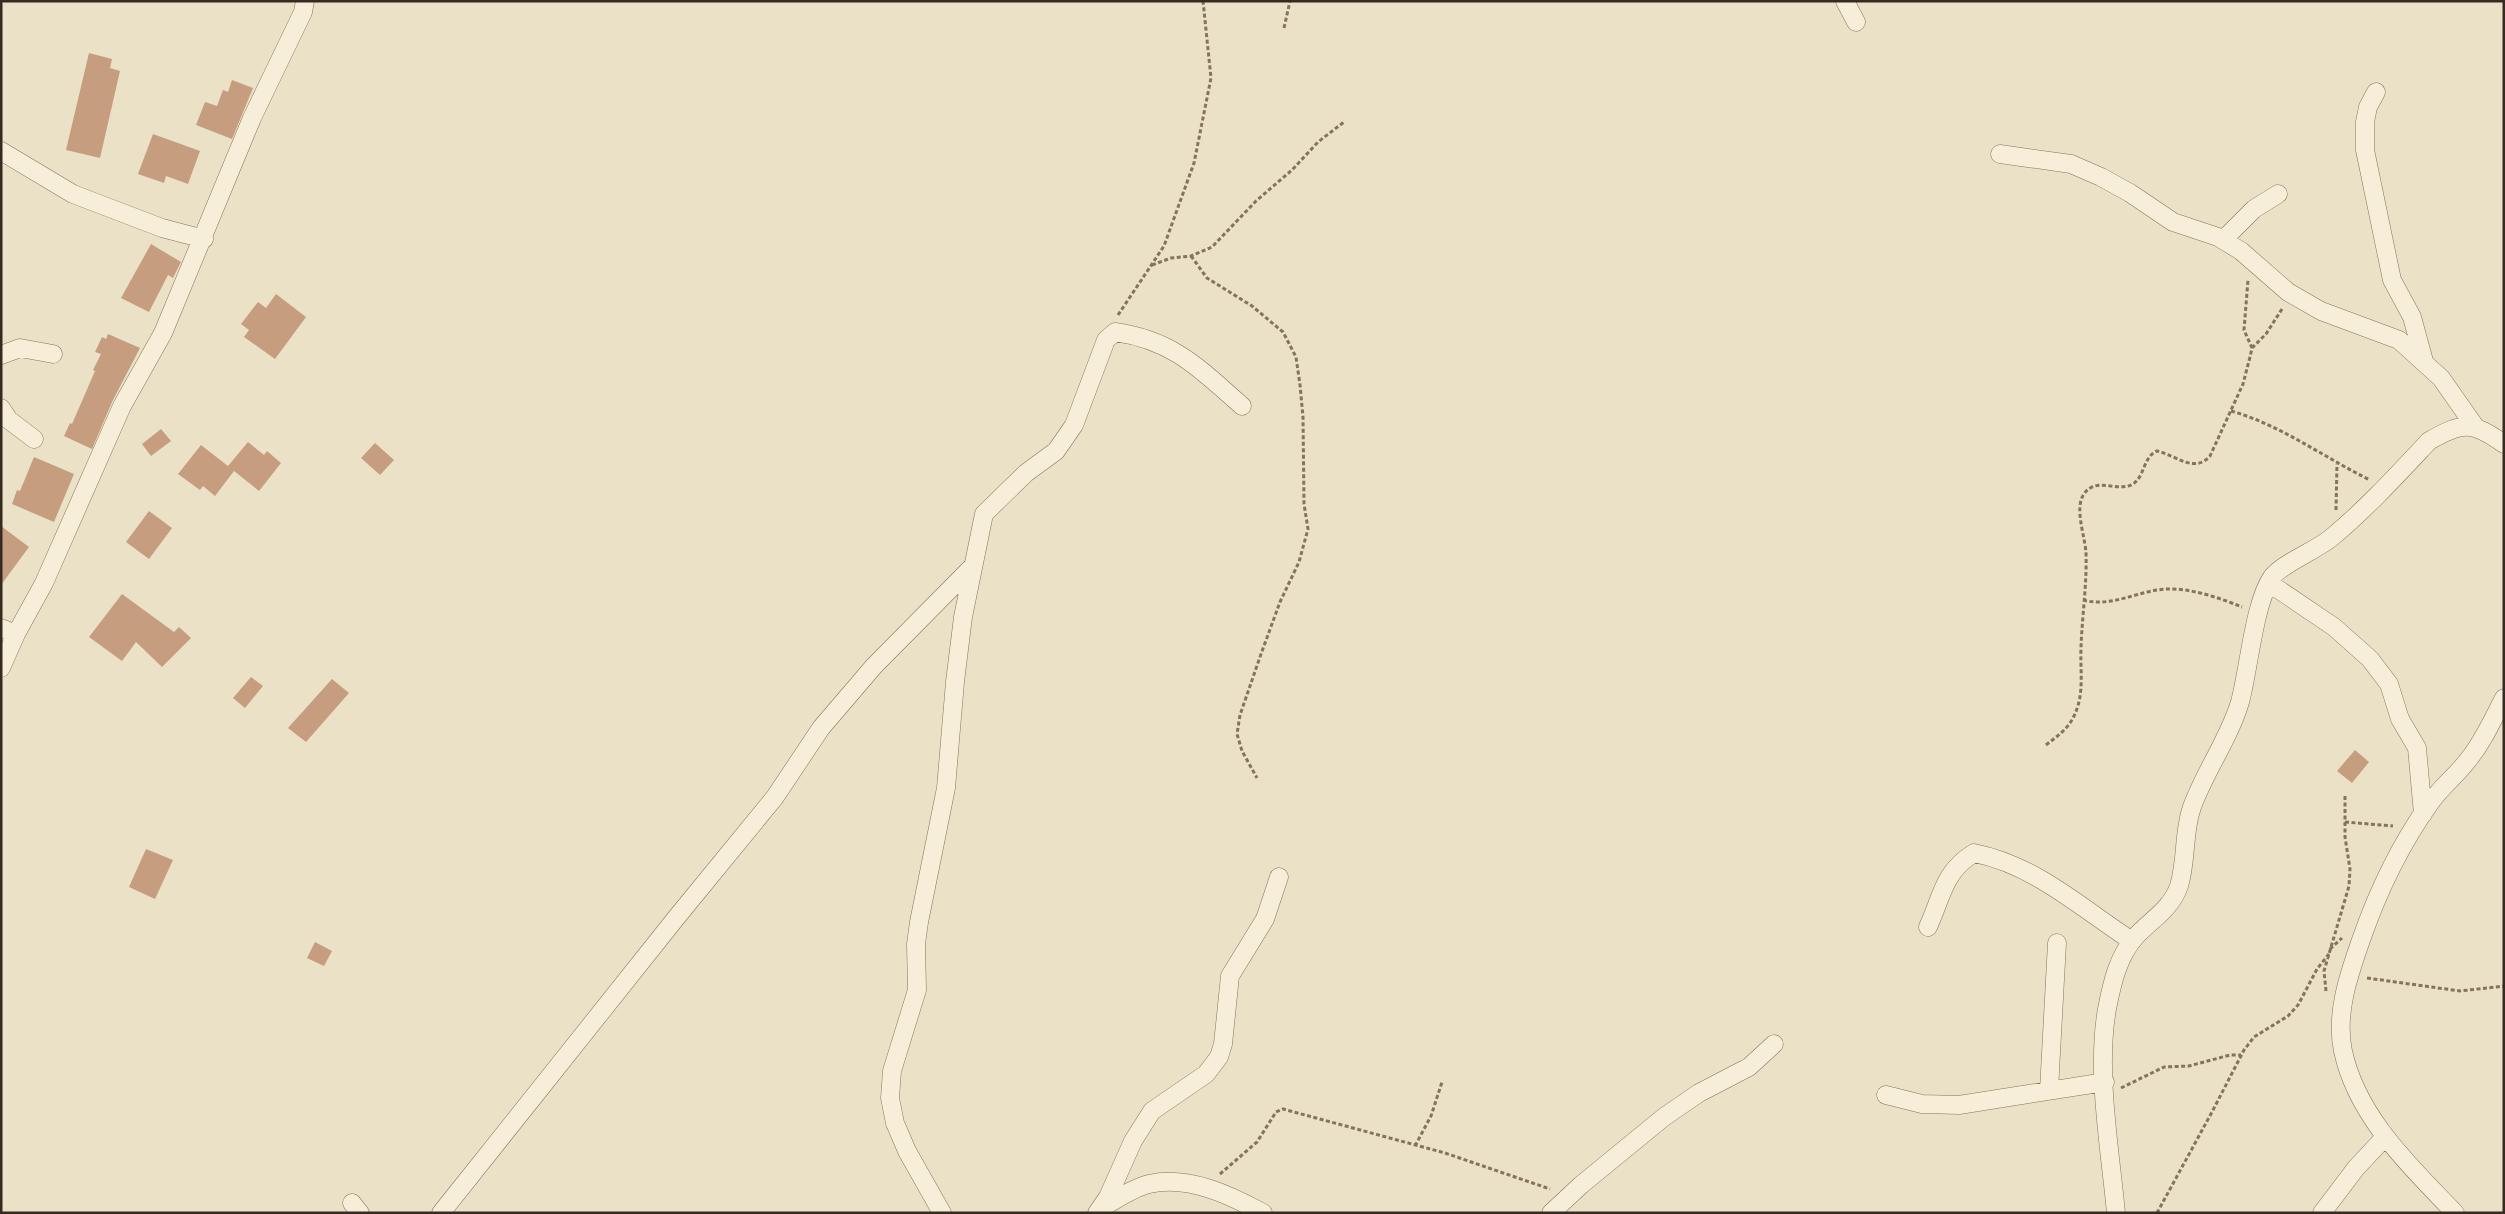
<svg xmlns="http://www.w3.org/2000/svg" width="2505" height="1214" font-family="'Zilla Slab',serif">
<style>
.building{fill:#c69e7f}
.lines{fill:none;stroke-linecap:round;stroke-linejoin:round}
.street-casing{stroke:#85735d;stroke-width:19}
.path{stroke:#85735d;stroke-width:3;stroke-dasharray:4 2.5;stroke-linecap:butt}
.street{stroke:#f6eed8;stroke-width:18}
</style>
<rect width="100%" height="100%" fill="#ebe1c6"/>
<path class="building" d="M 89,53 L 112,59 L 110,68 L 120,71 L 100,158 L 66,150 Z
M 232,80 L 253,88 L 232,139 L 196,125 L 205,102 L 217,106 L 223,90 L 228,92 Z
M 153,134 L 200,151 L 188,184 L 166,176 L 164,183 L 138,174 Z
M 151,244 L 181,262 L 173,278 L 168,275 L 149,312 L 121,298 Z
M 276,294 L 306,317 L 275,359 L 244,337 L 249,330 L 241,324 L 258,302 L 266,308 Z
M 108,334 L 140,348 L 112,402 L 92,449 L 64,436 L 70,423 L 72,424 L 95,371 L 93,370 L 101,354 L 95,352 L 102,337 L 106,339 Z
M 161,429 L 171,441 L 151,456 L 142,444 Z
M 248,442 L 264,455 L 267,451 L 281,463 L 259,491 L 234,471 L 215,496 L 203,486 L 200,490 L 178,474 L 201,445 L 228,466 Z
M 375,443 L 394,460 L 380,475 L 361,458 Z
M 34,457 L 74,474 L 54,522 L 12,504 L 17,490 L 20,491 Z
M 149,511 L 172,528 L 149,559 L 126,542 Z
M 1,526 L 29,547 L 1,585 Z
M 122,594 L 174,632 L 179,627 L 191,638 L 162,667 L 136,642 L 122,661 L 89,637 Z
M 251,677 L 263,686 L 245,708 L 233,698 Z
M 332,679 L 349,693 L 306,742 L 288,728 Z
M 2355,750 L 2369,762 L 2352,783 L 2337,771 Z
M 146,849 L 173,860 L 155,899 L 129,887 Z
M 315,942 L 332,951 L 324,966 L 307,958 Z"/>
<g class="lines">
<defs>
<path id="street" d="M 1845,1 L 1856,22
M 2376,92 L 2368,107 L 2365,122 L 2365,150 L 2392,280 L 2412,317 L 2424,361
M 1,151 L 73,194 L 162,228 L 204,239
M 2000,154 L 2071,164 L 2101,177 L 2130,193 L 2173,222 L 2218,237 L 2241,251 L 2288,292 L 2321,311 L 2399,340 L 2441,378 L 2476,428
M 2223,240 L 2254,209 L 2278,194
M 1,355 L 20,348 L 53,354
M 1,408 L 9,420 L 34,439
M 2269,583 L 2334,627 L 2370,659 L 2389,684 L 2400,719 L 2417,748 L 2423,814
M 1,628 L 16,634
M 1,668 L 16,634 L 44,583 L 122,406 L 163,333 L 252,118 L 303,12 L 305,1
M 1928,927 C 1942,897 1943,872 1974,853 C 2035,865 2081,908 2132,941
M 2049,1090 L 2057,943
M 1886,1095 L 1922,1104 L 1959,1105 L 2105,1082
M 352,1203 L 360,1213
M 1101,1208 C 1116,1200 1132,1188 1149,1184 C 1188,1175 1230,1195 1263,1213
M 441,1213 L 676,918 L 775,797 L 821,728 L 874,666 L 973,566
M 942,1213 L 907,1151 L 895,1123 L 890,1098 L 892,1071 L 917,990 L 916,944 L 919,922 L 946,788 L 955,682 L 963,617 L 984,514 L 1026,473 L 1056,451 L 1074,425 L 1106,340 L 1115,332 C 1173,340 1200,369 1242,406
M 1097,1213 L 1108,1197 L 1133,1141 L 1152,1111 L 1206,1074 L 1219,1057 L 1223,1044 L 1230,976 L 1265,919 L 1279,877
M 1551,1213 L 1581,1185 L 1664,1117 L 1699,1093 L 1749,1067 L 1774,1044
M 2116,1213 C 2110,1149 2096,1071 2107,1009 C 2112,983 2118,956 2136,936 C 2152,919 2171,909 2179,886 C 2187,860 2183,832 2192,807 C 2205,771 2229,739 2240,702 C 2249,669 2254,603 2272,577 C 2283,563 2315,551 2331,538 C 2366,509 2398,474 2429,441 C 2462,422 2472,421 2504,444
M 2322,1213 L 2356,1168 L 2385,1137
M 2455,1213 C 2410,1166 2357,1117 2343,1051 C 2335,1014 2349,974 2361,940 C 2378,891 2400,845 2430,803 C 2441,787 2457,775 2468,760 C 2483,742 2493,719 2504,698"/>
</defs>
<use href="#street" class="street-casing"/>
<path class="path" d="M 1284,28 L 1290,1
M 1191,256 L 1207,278 L 1252,306 L 1283,332 L 1296,357 L 1300,385 L 1303,417 L 1304,504 L 1308,529 L 1299,562 L 1280,602 L 1261,654 L 1240,715 L 1237,734 L 1242,751 L 1257,778
M 1152,265 L 1171,258 L 1191,256 L 1212,247 L 1256,201 L 1292,170 L 1318,142 L 1344,122
M 1118,315 L 1164,246 L 1194,163 L 1211,78 L 1203,1
M 2252,348 L 2266,334 L 2282,309
M 2231,411 C 2281,425 2323,457 2370,480
M 2336,510 L 2337,464
M 2083,600 C 2112,608 2139,590 2167,589 C 2191,588 2220,598 2242,607
M 2046,745 C 2056,737 2067,730 2073,718 C 2085,695 2080,673 2081,648 C 2082,616 2087,585 2086,553 C 2085,536 2074,508 2084,494 C 2096,476 2118,493 2133,484 C 2145,476 2143,457 2157,451 C 2176,455 2194,474 2210,456 L 2243,384 L 2250,357 L 2252,348 L 2244,330 L 2248,280
M 2345,822 L 2393,826
M 2330,949 L 2342,938
M 2367,978 L 2460,991 L 2504,986
M 2326,991 L 2324,971 L 2349,886 L 2350,869 L 2345,837 L 2345,796
M 2121,1088 L 2164,1067 L 2189,1066 L 2230,1055 L 2241,1055
M 1415,1146 L 1431,1116 L 1442,1082
M 1220,1174 L 1257,1142 L 1276,1112 L 1283,1109 L 1445,1153 L 1550,1189
M 2157,1213 L 2212,1112 L 2244,1050 L 2254,1037 L 2288,1016 L 2298,1005 L 2317,969 L 2329,954"/>
<use href="#street" class="street"/>
</g>
<rect width="2505" height="1214" fill="none" stroke="#362b20" stroke-width="5"/>
</svg>
